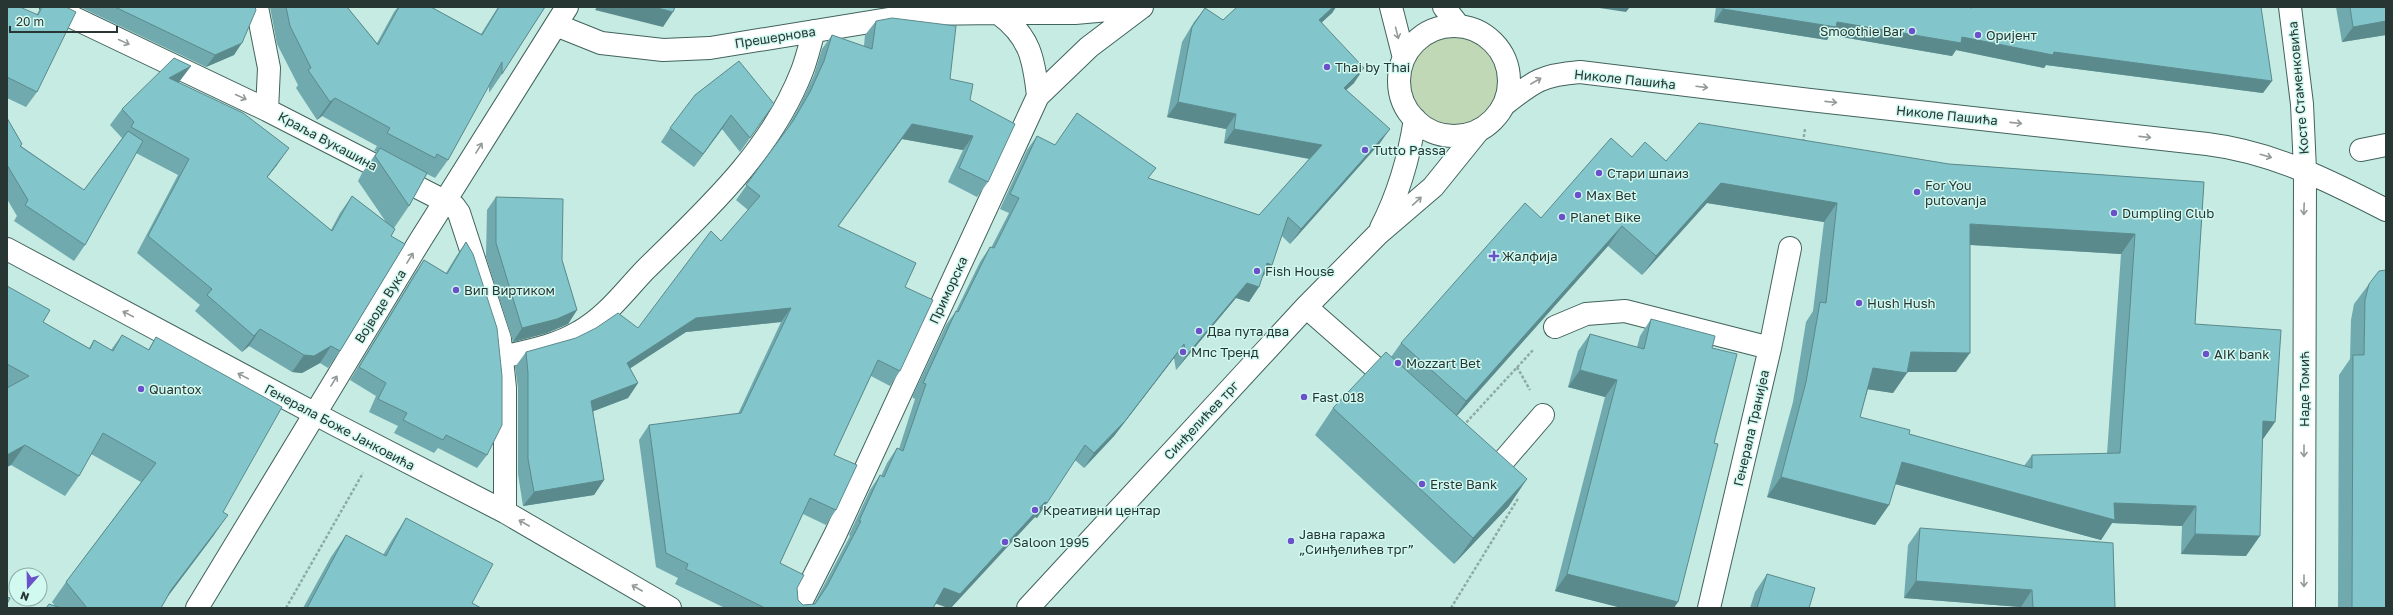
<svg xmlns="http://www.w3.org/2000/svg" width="2393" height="615" font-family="'Golos Text',sans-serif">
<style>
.green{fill:#c0d8b6}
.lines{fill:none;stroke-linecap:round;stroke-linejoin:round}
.minor-casing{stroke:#41635c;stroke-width:24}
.path{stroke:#8daba4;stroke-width:2.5;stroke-dasharray:3 2;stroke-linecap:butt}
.minor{stroke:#fff;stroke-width:22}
.wall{fill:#70a9ae;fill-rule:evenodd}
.shaded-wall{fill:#5b8a8d}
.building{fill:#82c5ca;stroke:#5b8a8d;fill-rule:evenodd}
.oneway{stroke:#939a99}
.poi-dot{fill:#6a51ca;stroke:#d2f9f0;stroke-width:1.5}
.labels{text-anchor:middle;stroke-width:3;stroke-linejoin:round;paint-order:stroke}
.poi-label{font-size:13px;fill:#273633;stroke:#d2f9f0;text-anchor:start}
.street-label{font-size:13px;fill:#273633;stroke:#d2f9f0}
</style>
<rect width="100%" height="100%" fill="#c5ebe3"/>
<path class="green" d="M1409 81a45 45 0 1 1 90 0a45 45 0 1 1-90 0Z"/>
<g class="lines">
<defs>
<path id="minor" d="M 51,7 L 267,110 L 454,206 L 459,213 L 500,339 L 505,388 L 505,512
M 257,7 L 269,68 L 267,110
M 1391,7 L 1404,58
M 1444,7 L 1459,26
M 2290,7 L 2302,104 L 2305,170 L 2304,608
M 998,13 L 1075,13 L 1142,7
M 556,25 L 601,43 L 663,50 L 710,48 L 919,14 L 998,13 C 1030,36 1034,59 1038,96
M1399 81a55 55 0 1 1 110 0a55 55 0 1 1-110 0Z
M 1505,104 C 1534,81 1542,75 1580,72 L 1810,100 L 2207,144 C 2272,152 2328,180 2386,210
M 2361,150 L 2386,145
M 1381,228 C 1399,193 1409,158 1415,119
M 7,249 L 336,425 L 505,512 L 670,608
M 1306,307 L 1395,385
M 1555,327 L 1586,314 L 1625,311 L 1770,348
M 502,357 C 528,351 556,346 579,332 C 606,317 624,292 645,270 C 706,210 770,153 802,71 C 807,58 810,44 814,31
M 1493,473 L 1543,415
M 197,608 L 418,244 L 567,7
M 798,608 L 835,535 L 1038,96 L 1089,47 L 1142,7
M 1028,608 L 1306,307 L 1377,235 L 1433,187 L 1479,130
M 1709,608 L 1770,348 L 1790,248"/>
</defs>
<use href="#minor" class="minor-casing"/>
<path class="path" d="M 1803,142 L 1805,129
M 1517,367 L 1530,390
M 1463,426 L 1534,349
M 286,608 L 363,473
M 1451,608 L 1519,497"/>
<use href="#minor" class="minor"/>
</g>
<path class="wall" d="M 7,7 L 37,14 L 41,7 L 66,7 L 37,92 L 26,107 L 7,98 Z
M 80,7 L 255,7 L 234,55 L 206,67 Z
M 270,7 L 347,7 L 377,43 L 394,12 L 398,7 L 431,7 L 481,34 L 498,7 L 545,7 L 502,74 L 489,93 L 489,85 L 448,160 L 435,178 L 427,174 L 409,206 L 394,228 L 391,236 L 340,351 L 328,368 L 320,363 L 302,373 L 292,372 L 249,346 L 242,352 L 195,311 L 200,305 L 137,253 L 178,175 L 136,153 L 85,245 L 74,261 L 14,221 L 17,216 L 7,199 L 7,118 L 22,144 L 21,146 L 84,190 L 122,138 L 110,125 L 122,109 L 191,66 L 178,83 L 277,165 L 267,177 L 331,230 L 340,213 L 352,196 L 386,222 L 358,181 L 362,173 L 377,152 L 374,151 L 377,146 L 322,116 L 317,120 L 296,88 L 298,85 L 277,44 Z
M 1237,7 L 1336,7 L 1332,13 L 1322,22 L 1354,83 L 1346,90 L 1380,143 L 1290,244 L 1281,235 L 1261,279 L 1249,302 L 1236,298 L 1176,370 L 1174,358 L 1114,436 L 1084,468 L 1075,460 L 1037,518 L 1035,517 L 936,604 L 933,608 L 725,608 L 675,584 L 678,578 L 656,567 L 639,440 L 649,425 L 738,414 L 781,322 L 686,332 L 630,368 L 638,383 L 628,398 L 593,411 L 604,480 L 594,495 L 523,506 L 518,474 L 518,388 L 515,367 L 526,352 L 638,328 L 721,241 L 748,210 L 736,200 L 785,132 L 799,107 L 814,75 L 822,49 L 832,35 L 864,46 L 865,35 L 876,21 L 950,79 L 970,100 L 988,182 L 977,197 L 948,182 L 963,150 L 902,139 L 838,226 L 905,287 L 900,371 L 890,386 L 871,376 L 834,455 L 836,510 L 826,525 L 803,514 L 780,563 L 797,588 L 798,600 L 803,605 L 814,604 L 850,536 L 849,535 L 870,490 L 880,475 L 881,476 L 887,463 L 897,448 L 899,449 L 915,399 L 912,397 L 946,325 L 956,311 L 980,262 L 990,247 L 991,248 L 1009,213 L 1000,209 L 1027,150 L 1037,136 L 1055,145 L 1148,178 L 1259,215 L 1309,159 L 1224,143 L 1226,129 L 1167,117 L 1182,42 L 1194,22 L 1205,8 L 1223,20 Z
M 1716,7 L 2261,7 L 2263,93 L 2046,65 L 2044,68 L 1956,50 L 1952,56 L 1830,35 L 1827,40 L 1714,22 Z
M 2336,7 L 2386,7 L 2386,35 L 2342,42 Z
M 774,104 L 740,152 L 722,129 L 694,167 L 661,142 L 670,128 Z
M 1632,157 L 1666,161 L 1949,164 L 2204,182 L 2195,324 L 2275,422 L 2262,440 L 2246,556 L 2181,554 L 2182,526 L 2112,523 L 2101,540 L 1895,484 L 1889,505 L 1875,525 L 1767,497 L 1793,402 L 1806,322 L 1813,311 L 1824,222 L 1707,203 L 1642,275 L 1608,246 L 1457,416 L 1509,506 L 1454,564 L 1315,435 L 1333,408 L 1391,357 L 1401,343 L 1541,218 ZM 1970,245 L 2121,254 L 2107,454 L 2032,455 L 2024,466 L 1909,434 L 1860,417 L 1868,389 L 1893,393 L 1907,372 L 1956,372 Z
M 496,197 L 562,260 L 577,310 L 568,324 L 547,333 L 513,342 L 486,257 L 487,210 Z
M 466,242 L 487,455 L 477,468 L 438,448 L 434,453 L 394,433 L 398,426 L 369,412 L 376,396 L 350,380 L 415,273 L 424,260 L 446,273 L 457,255 Z
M 2369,284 L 2386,608 L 2338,608 L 2339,375 L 2350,359 L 2351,320 L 2354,304 Z
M 7,286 L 43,322 L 89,348 L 94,340 L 111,350 L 122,335 L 148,350 L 156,337 L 223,512 L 214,535 L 168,596 L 161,608 L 46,608 L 55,606 L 52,602 L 66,582 L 141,482 L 91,454 L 79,476 L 65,496 L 11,465 L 7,467 Z
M 1651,319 L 1712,348 L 1714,443 L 1674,608 L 1622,608 L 1555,591 L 1605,397 L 1568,387 L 1578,351 L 1590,334 L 1637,347 L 1640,336 Z
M 406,518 L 472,603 L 481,608 L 303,608 L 331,557 L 346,535 L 383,555 L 392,540 Z
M 1920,528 L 2115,608 L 2021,608 L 2021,607 L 1904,598 L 1908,545 Z
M 1767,574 L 1809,608 L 1750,608 L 1755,592 Z"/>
<path class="shaded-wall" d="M 597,7 L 654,7 L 673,12 L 663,27 L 595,10 Z
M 1333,7 L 1336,7 L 1332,13 L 1309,34 L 1319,20 Z
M 1593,7 L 1630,7 L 1626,12 Z
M 1723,9 L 1962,37 L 2054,52 L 2272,81 L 2263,93 L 2046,65 L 2044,68 L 1956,50 L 1952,56 L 1830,35 L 1827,40 L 1714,22 Z
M 2386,21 L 2386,35 L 2342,42 L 2353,27 Z
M 242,43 L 234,55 L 206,67 L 215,55 Z
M 191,66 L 179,82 L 157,94 L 169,78 Z
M 1364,68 L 1354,83 L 1333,102 L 1344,88 Z
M 335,98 L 322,116 L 317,120 L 330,102 Z
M 1178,102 L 1236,114 L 1226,129 L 1167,117 Z
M 731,115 L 722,129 L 694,167 L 703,154 Z
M 912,124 L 973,136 L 963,150 L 902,139 L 828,241 Z
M 1234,129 L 1322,145 L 1311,159 L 1224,143 Z
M 1390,129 L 1380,143 L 1290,244 L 1301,229 Z
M 289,148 L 277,165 L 255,193 L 267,177 Z
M 1721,183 L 1837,203 L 1824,222 L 1707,203 L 1642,275 L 1656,256 Z
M 1970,224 L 2135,234 L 2121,254 L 1956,244 Z
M 1622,226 L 1608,246 L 1452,421 L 1466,401 Z
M 1267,263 L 1272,265 L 1261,279 Z
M 1247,283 L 1259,287 L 1249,302 L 1236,298 L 1176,370 L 1186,356 Z
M 791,308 L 781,322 L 686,332 L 617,377 L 627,363 L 696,318 Z
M 577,310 L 568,324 L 547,333 L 513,342 L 522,328 Z
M 260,329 L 249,346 L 242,352 L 254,336 Z
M 1184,344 L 1174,358 L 1114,436 L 1084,468 L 1094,453 Z
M 331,346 L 320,363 L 302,373 L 292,372 L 304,355 Z
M 1911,352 L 1970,353 L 1956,372 L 1898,372 L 1907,373 L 1893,393 L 1859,388 L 1873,368 Z
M 1580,370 L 1617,380 L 1605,397 L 1568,387 Z
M 638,383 L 628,398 L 581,416 L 591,401 Z
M 2263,421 L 2275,422 L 2261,442 Z
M 25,445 L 11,465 L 7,467 L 7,455 Z
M 1902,462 L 2114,503 L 2196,506 L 2182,526 L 2112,523 L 2101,540 L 1888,482 Z
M 1781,477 L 1889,505 L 1875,525 L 1767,497 Z
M 1527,479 L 1509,506 L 1454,564 L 1473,538 Z
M 604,480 L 594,495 L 523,506 L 534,492 Z
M 1045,502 L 1047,503 L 1037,518 L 1035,517 L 951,608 L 948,608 L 934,603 L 944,588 Z
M 228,515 L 214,535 L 159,608 L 171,590 Z
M 2195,534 L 2260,536 L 2246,556 L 2181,554 Z
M 1567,574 L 1678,602 L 1674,608 L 1622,608 L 1555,591 Z
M 1916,581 L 2032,590 L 2021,607 L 1904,598 Z"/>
<path class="building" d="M 7,7 L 20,7 L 38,15 L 42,7 L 66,7 L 76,12 L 37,92 L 7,77 Z
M 115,7 L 255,7 L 256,10 L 242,43 L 215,55 Z
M 286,7 L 347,7 L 378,45 L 399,7 L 431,7 L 482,35 L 499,7 L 545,7 L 502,74 L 502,62 L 448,160 L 437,154 L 435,158 L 387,133 L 390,128 L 335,98 L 330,102 L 308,70 L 311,68 L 290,26 Z
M 654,7 L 675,7 L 673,12 Z
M 1237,7 L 1333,7 L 1319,20 L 1364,68 L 1344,88 L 1390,129 L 1301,229 L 1288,217 L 1272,265 L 1267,263 L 1259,287 L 1247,283 L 1186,356 L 1184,344 L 1125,421 L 1094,453 L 1085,445 L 1047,503 L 1045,502 L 960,594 L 944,588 L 933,608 L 765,608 L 686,569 L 688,564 L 666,553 L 649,425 L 741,413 L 791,308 L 696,318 L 627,363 L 638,383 L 591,401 L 604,480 L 534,492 L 528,459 L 528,373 L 526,352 L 576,338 L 596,328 L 618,313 L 638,328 L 711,231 L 721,241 L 760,196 L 746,185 L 793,121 L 810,92 L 824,61 L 832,35 L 872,49 L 876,21 L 892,18 L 956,26 L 950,79 L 973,84 L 970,100 L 1015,124 L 988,182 L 959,168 L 973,136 L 912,124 L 838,226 L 916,263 L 905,287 L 933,300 L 900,371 L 878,360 L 834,455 L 857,465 L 836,510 L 810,498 L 780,563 L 804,575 L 797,588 L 798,600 L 803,605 L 815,604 L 827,586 L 861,521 L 859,521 L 880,475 L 884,477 L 897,448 L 903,451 L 926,384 L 923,383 L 956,311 L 958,312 L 990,247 L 994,248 L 1019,198 L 1010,194 L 1037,136 L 1055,145 L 1077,113 L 1156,168 L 1148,178 L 1259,215 L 1322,145 L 1234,129 L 1236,114 L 1178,102 L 1192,27 L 1205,8 L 1223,20 Z
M 1723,7 L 1967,7 L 1972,8 L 1972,7 L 2261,7 L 2272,81 L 2054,52 L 2053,55 L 1962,37 L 1961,43 L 1837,22 L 1836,27 L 1723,9 Z
M 2350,7 L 2386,7 L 2386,21 L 2353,27 Z
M 174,58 L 191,66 L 169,78 L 243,113 L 289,148 L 267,177 L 332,231 L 352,196 L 395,229 L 391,236 L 405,244 L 340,351 L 331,346 L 314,356 L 304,355 L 260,329 L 254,336 L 207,295 L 212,289 L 148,236 L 189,159 L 131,127 L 134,122 L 122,109 Z
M 739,61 L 774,104 L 750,138 L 731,115 L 703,154 L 670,128 L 695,95 Z
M 7,118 L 22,144 L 20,146 L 84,190 L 128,131 L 143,141 L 85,245 L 25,205 L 28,200 L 7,165 Z
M 1699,123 L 1949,164 L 2204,182 L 2195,324 L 2281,330 L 2275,422 L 2263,421 L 2260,536 L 2195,534 L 2196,506 L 2114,503 L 2115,520 L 1902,462 L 1889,505 L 1781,477 L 1806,382 L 1820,302 L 1826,303 L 1837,203 L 1721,183 L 1656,256 L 1622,226 L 1466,401 L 1401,343 L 1525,203 L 1541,218 L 1611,138 L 1632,157 L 1645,142 L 1666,161 ZM 1970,224 L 2135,234 L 2120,453 L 2032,455 L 2032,468 L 1909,434 L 1910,430 L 1860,417 L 1873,368 L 1907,373 L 1911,352 L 1970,353 Z
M 380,148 L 427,173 L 409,206 L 375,156 Z
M 496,197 L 563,199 L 562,260 L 577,310 L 557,319 L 522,328 L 496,243 Z
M 466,242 L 473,254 L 497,328 L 502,376 L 502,425 L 487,455 L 446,435 L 443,440 L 403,420 L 407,413 L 378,399 L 386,383 L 359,367 L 424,260 L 447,274 Z
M 2386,270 L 2386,608 L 2352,608 L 2353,355 L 2364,355 L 2365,300 L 2369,284 L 2379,271 Z
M 7,286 L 50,310 L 43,322 L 90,349 L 94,340 L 113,351 L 122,335 L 149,350 L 156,337 L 282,407 L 223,512 L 228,515 L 171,590 L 161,608 L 87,608 L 66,582 L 156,463 L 103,433 L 79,476 L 25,445 L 7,455 L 7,388 L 29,376 L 7,364 Z
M 1651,319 L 1715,336 L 1712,348 L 1737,354 L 1714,443 L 1718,444 L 1678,602 L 1567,574 L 1617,380 L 1580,370 L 1590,334 L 1644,349 Z
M 1386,352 L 1527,479 L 1473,538 L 1333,408 Z
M 406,518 L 493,564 L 472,603 L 481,608 L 307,608 L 346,535 L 386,556 Z
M 1920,528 L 2113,543 L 2115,608 L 2033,608 L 2032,590 L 1916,581 Z
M 1767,574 L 1815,588 L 1809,608 L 1757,608 Z
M 7,597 L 10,598 L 7,604 Z
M 49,604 L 61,608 L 46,608 Z"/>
<defs><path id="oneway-shaft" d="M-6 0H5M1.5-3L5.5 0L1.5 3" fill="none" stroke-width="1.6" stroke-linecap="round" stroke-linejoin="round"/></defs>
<g class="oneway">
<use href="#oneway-shaft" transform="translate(1397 33) rotate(76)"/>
<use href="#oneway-shaft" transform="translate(124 42) rotate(25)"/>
<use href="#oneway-shaft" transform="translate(1536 81) rotate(-30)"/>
<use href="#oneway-shaft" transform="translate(1702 87) rotate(7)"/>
<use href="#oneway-shaft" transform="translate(241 97) rotate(25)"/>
<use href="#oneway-shaft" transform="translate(1831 102) rotate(6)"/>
<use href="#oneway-shaft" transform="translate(2016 123) rotate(6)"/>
<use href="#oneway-shaft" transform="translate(2145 137) rotate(6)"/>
<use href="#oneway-shaft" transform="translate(479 148) rotate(-58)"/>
<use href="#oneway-shaft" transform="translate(2266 156) rotate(16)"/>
<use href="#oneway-shaft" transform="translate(1417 201) rotate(-43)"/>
<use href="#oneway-shaft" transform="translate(2304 209) rotate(92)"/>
<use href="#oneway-shaft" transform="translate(410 258) rotate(-58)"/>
<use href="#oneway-shaft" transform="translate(128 314) rotate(-152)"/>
<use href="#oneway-shaft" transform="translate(243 376) rotate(-152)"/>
<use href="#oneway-shaft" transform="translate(334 381) rotate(-58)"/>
<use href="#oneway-shaft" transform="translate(2304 451) rotate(90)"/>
<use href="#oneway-shaft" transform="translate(524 523) rotate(-150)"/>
<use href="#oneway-shaft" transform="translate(2304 581) rotate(90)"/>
<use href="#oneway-shaft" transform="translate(637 588) rotate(-150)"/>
</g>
<g class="poi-dot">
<circle cx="1912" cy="31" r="4"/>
<circle cx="1978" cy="35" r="4"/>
<circle cx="1327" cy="67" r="4"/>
<circle cx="1365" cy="150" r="4"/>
<circle cx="1599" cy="173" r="4"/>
<circle cx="1917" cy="192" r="4"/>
<circle cx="1578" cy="195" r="4"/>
<circle cx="2114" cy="213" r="4"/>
<circle cx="1562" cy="217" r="4"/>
<path d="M1492 250h4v4h4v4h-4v4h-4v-4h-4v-4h4z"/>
<circle cx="1257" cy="271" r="4"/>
<circle cx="456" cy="290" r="4"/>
<circle cx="1859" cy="303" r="4"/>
<circle cx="1199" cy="331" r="4"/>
<circle cx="1183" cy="352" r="4"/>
<circle cx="2206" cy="354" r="4"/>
<circle cx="1398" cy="363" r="4"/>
<circle cx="141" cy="389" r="4"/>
<circle cx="1304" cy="397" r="4"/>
<circle cx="1422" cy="484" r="4"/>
<circle cx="1035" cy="510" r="4"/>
<circle cx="1291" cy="541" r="4"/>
<circle cx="1005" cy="542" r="4"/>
</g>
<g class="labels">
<g class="poi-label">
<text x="1904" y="36" text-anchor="end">Smoothie Bar</text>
<text x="1986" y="40">Оријент</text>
<text x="1335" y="72">Thai by Thai</text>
<text x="1373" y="155">Tutto Passa</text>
<text x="1607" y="178">Стари шпаиз</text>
<text x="1925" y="190">For You<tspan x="1925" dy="15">putovanja</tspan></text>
<text x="1586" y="200">Max Bet</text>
<text x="2122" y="218">Dumpling Club</text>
<text x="1570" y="222">Planet Bike</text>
<text x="1502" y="261">Жалфија</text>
<text x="1265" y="276">Fish House</text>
<text x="464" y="295">Вип Виртиком</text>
<text x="1867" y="308">Hush Hush</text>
<text x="1207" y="336">Два пута два</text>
<text x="1191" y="357">Мпс Тренд</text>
<text x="2214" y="359">AIK bank</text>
<text x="1406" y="368">Mozzart Bet</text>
<text x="149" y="394">Quantox</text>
<text x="1312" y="402">Fast 018</text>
<text x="1430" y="489">Erste Bank</text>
<text x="1043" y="515">Креативни центар</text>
<text x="1299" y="539">Јавна гаража<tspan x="1299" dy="15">„Синђелићев трг”</tspan></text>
<text x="1013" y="547">Saloon 1995</text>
</g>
<g class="street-label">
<text transform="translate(775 37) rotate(-9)" y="5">Прешернова</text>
<text transform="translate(1625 79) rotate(6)" y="5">Николе Пашића</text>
<text transform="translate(2298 88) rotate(-95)" y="5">Косте Стаменковића</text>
<text transform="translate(1947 115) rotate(6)" y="5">Николе Пашића</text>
<text transform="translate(328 141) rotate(28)" y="5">Краља Вукашина</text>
<text transform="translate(948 290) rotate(-65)" y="5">Приморска</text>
<text transform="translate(380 306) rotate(-58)" y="5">Војводе Вука</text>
<text transform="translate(2304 389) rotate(-90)" y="5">Наде Томић</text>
<text transform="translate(1201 420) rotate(-47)" y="5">Синђелићев трг</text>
<text transform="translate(340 427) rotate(28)" y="5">Генерала Боже Јанковића</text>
<text transform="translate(1751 428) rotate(-77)" y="5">Генерала Транијеа</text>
</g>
</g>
<rect width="2393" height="615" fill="none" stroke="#273633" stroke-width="16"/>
<g transform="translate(28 587) rotate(200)"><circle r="19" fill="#d2f9f0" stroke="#8eaba4"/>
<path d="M0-3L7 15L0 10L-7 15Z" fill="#6a51ca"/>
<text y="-6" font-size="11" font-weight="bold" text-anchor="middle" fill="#273633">N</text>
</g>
<path d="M10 26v6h107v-6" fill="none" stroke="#273633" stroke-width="2"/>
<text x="16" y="26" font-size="12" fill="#273633" stroke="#d2f9f0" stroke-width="3" paint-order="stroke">20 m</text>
</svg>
